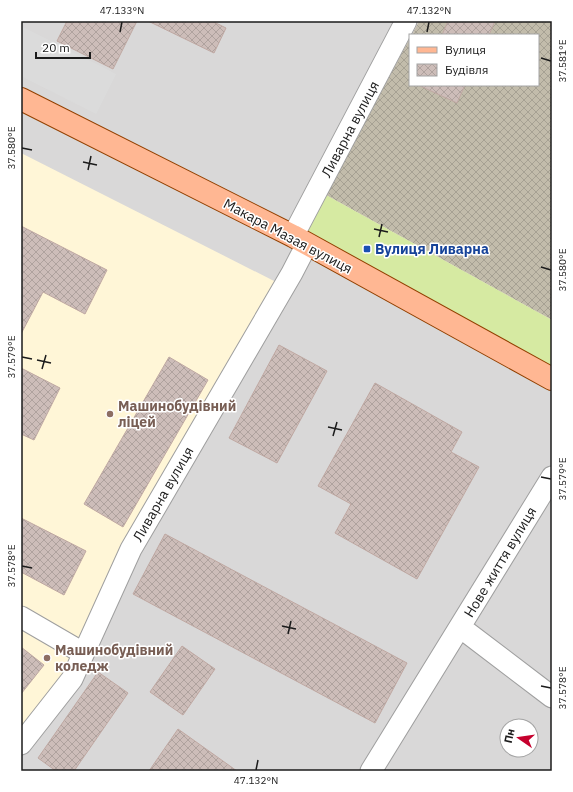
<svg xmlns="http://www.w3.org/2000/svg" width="573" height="792" font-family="'IBM Plex Sans',sans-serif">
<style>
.residential{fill:#d9d8d8;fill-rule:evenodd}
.education{fill:#fff6d7}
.construction{fill:url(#construction-cross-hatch)}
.grass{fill:#d6eaa2}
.parking{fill:#dbdbdb}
.building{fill:url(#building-cross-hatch);stroke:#bfa8a2}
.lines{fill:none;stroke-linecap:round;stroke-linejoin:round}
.minor-casing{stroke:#9f9f9f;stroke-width:23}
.major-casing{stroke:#924000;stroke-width:24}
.minor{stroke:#fff;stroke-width:21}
.major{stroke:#ffb793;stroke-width:22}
.ticks{fill:none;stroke:#1b1b1b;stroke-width:1.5}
.transit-dot{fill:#1a4fb4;stroke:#fff;stroke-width:1.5}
.education-dot{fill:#8d6e63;stroke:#fff;stroke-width:1.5}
.labels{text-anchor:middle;stroke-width:3;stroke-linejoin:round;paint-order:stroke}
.street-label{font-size:14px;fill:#1b1b1b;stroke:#fff}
.transit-label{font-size:14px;font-weight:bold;fill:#164399;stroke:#fff;text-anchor:start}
.education-label{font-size:14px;font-weight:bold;fill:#785e54;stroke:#fff;text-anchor:start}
.neatline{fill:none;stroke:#1b1b1b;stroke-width:1.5}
.ticks-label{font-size:10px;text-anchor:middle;fill:#1b1b1b}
</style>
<defs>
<pattern id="construction-cross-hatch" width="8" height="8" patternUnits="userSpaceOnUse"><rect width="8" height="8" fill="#c2bcab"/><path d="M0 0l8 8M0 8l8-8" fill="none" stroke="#a6a193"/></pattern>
<pattern id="building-cross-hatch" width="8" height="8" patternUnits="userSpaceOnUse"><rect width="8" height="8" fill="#cdbdb9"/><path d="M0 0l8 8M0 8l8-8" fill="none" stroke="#afa29e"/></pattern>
</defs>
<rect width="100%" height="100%" fill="#ede5e0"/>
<path class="residential" d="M 21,21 L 419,21 L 412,35 L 410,35 L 410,38 L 304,236 L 21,93 Z
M 21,105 L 290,241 L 552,386 L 552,771 L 21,771 ZM 507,726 L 531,726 L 531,750 L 507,750 Z"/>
<path class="education" d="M 21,153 L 276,282 L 65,675 L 21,731 Z"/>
<path class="construction" d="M 419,21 L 552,21 L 552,320 L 326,195 L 410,38 L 410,85 L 538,85 L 538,35 L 412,35 Z"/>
<path class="grass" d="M 326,195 L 552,320 L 552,373 L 304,236 Z"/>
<path class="parking" d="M 21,26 L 116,74 L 96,114 L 21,76 Z"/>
<path class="building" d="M 67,21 L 137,21 L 113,69 L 57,41 Z
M 148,21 L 212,21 L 226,28 L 214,53 Z
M 448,21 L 495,21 L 489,35 L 442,35 Z
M 418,85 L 465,85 L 457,103 Z
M 21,226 L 107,270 L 85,314 L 43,292 L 21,334 Z
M 279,345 L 327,371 L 277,463 L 229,438 Z
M 169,357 L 208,380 L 123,527 L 84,504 Z
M 21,368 L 60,388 L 34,440 L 21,434 Z
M 375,383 L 462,432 L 451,452 L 479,467 L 417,579 L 335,533 L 351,504 L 318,486 Z
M 21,518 L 86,551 L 64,595 L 21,572 Z
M 165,534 L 407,663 L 375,723 L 133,594 Z
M 182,646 L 215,669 L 183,715 L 150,692 Z
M 21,647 L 44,665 L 21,694 Z
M 98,672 L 128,693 L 74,771 L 56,771 L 38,758 Z
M 178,729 L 237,771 L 149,771 Z"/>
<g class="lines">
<defs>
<path id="minor" d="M 293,236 L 406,21
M 21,617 L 83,653
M 460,627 L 552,697
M 21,744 L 72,679 L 131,549 L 292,273 L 307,244
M 371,771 L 552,477"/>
<path id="major" d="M 21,99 L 293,236 L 552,379"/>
</defs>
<use href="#minor" class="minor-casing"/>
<use href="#major" class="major-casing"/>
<use href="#minor" class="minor"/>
<use href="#major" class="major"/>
</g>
<path class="ticks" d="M 120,32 L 122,22M 427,32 L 429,22M 541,58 L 551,61M 22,148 L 32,150M 83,162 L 97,165M 88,170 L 91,156M 374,229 L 388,232M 379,237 L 382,224M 541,267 L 551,270M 22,357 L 32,359M 37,360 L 51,363M 42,369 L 46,355M 328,427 L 342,430M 333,436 L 337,422M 541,477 L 551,479M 22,566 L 32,568M 282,626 L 296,629M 288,634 L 291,621M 541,686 L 551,688M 256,770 L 258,760"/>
<rect class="transit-dot" x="363" y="245" width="8" height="8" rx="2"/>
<g class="education-dot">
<circle cx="110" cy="414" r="4"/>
<circle cx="47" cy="658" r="4"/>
</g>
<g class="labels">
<g class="street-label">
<text transform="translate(350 129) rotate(-62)" y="5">Ливарна вулиця</text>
<text transform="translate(288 236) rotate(28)" y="5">Макара Мазая вулиця</text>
<text transform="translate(163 494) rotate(-60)" y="5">Ливарна вулиця</text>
<text transform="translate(500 562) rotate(-59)" y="5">Нове життя вулиця</text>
</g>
<g class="transit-label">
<text x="375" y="254">Вулиця Ливарна</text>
</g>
<g class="education-label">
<text x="118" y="411">Машинобудівний<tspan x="118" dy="16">ліцей</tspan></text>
<text x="55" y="655">Машинобудівний<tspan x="55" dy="16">коледж</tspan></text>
</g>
</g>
<rect width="573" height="792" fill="none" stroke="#ffffff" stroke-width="44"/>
<rect x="409" y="34" width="130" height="52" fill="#ffffff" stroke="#a4a4a4"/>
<rect x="417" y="47" width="20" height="6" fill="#ffb793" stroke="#a4a4a4"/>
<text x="445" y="54" font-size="12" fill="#1b1b1b">Вулиця</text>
<rect x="417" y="64" width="20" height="12" fill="url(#building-cross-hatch)" stroke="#a4a4a4"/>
<text x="445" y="74" font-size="12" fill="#1b1b1b">Будівля</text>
<g transform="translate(519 738) rotate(283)"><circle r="19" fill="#ffffff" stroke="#a4a4a4"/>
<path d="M0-3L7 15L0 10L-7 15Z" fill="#c6002d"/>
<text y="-6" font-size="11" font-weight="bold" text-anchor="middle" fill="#1b1b1b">Пн</text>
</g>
<path d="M36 52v6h54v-6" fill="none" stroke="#1b1b1b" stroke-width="2"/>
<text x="42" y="52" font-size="12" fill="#1b1b1b" stroke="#ffffff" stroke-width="3" paint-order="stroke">20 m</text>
<rect x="22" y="22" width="529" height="748" class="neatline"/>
<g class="ticks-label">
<text x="122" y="14">47.133°N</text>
<text x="429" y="14">47.132°N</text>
<text transform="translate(562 61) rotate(-90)" y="4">37.581°E</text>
<text transform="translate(11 148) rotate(-90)" y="4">37.580°E</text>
<text transform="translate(562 270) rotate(-90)" y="4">37.580°E</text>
<text transform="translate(11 357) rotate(-90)" y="4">37.579°E</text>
<text transform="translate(562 479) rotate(-90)" y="4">37.579°E</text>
<text transform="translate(11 566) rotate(-90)" y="4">37.578°E</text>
<text transform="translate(562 688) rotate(-90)" y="4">37.578°E</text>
<text x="256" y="784">47.132°N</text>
</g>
</svg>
